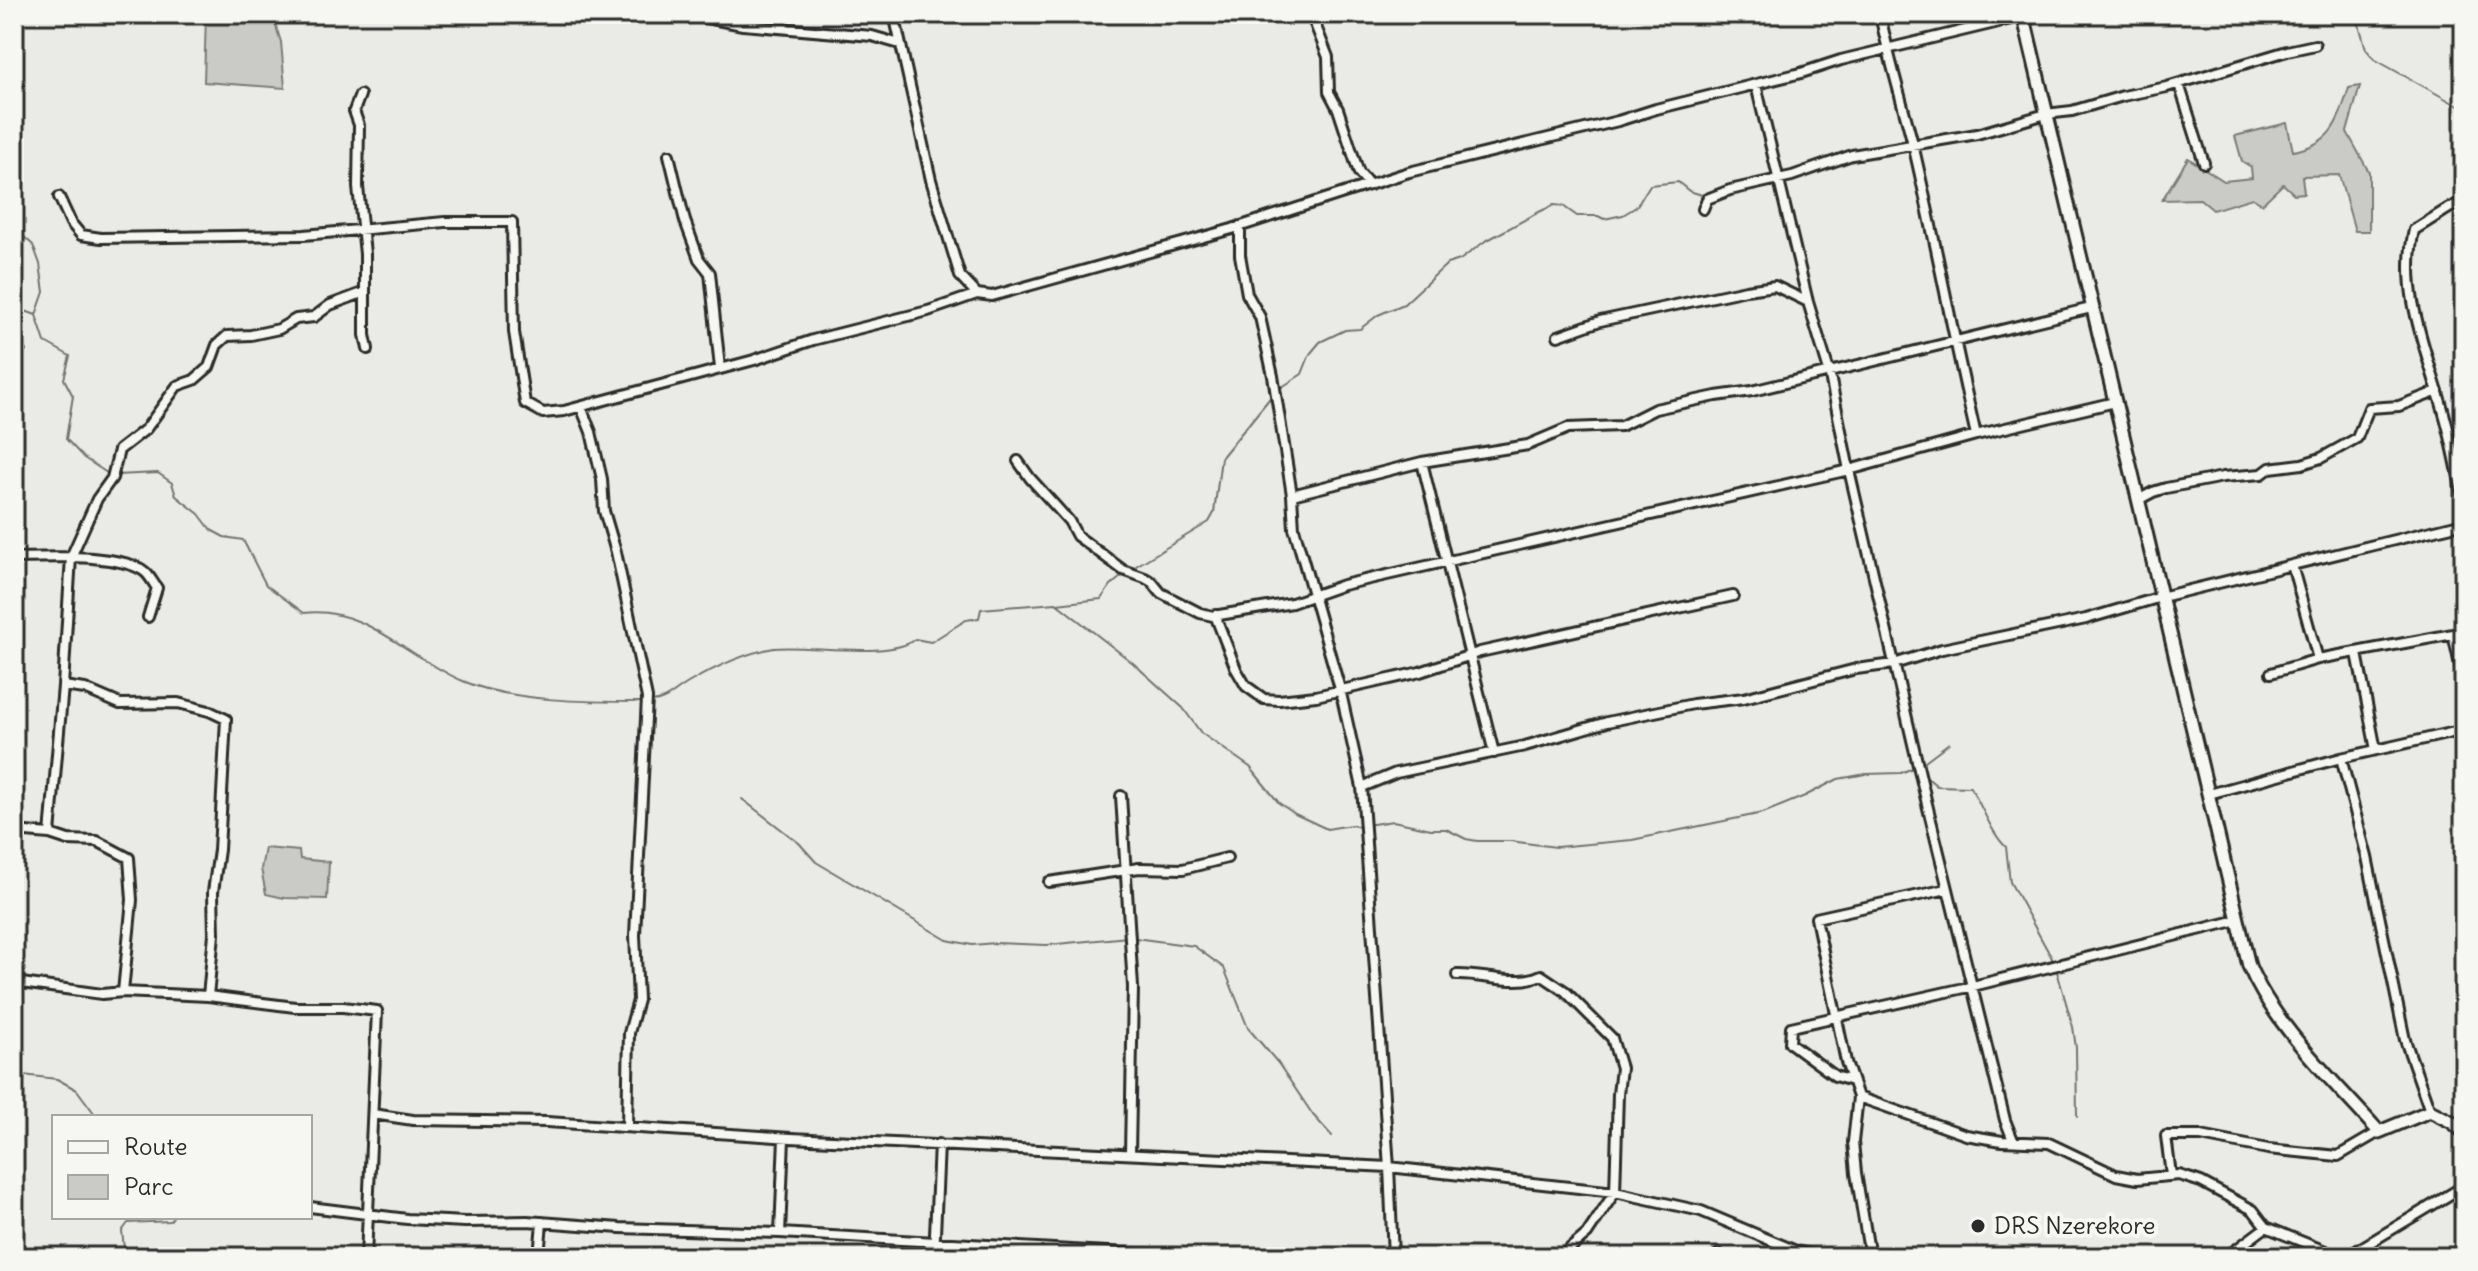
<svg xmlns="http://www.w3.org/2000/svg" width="2478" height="1271" font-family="Delius,sans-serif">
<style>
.green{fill:#cacac7;stroke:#7a7a79;stroke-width:2}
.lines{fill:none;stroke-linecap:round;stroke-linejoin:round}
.stream{stroke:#727270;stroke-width:2}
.street-casing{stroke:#2b2b2b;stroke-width:14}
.secondary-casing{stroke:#2b2b2b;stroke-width:17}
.street{stroke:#f6f6f2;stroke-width:8}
.secondary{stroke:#f6f6f2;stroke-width:11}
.poi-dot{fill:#2b2b2b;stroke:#f6f6f2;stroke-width:3}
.labels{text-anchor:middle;stroke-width:8;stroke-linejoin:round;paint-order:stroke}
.poi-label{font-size:24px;fill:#2b2b2b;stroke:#f6f6f2;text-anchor:start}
</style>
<rect width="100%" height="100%" fill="#eaeae6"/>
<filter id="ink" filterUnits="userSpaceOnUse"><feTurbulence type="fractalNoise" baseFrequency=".0125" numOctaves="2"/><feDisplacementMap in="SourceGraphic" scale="16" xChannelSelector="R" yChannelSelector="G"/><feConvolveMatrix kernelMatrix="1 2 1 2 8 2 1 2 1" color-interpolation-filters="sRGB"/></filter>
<g filter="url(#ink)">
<path class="green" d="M 206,14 L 272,14 L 281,42 L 285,88 L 204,82 Z
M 2360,86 L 2347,132 L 2369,172 L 2369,231 L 2355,231 L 2339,175 L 2302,176 L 2304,193 L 2294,194 L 2283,184 L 2262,204 L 2252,198 L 2213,210 L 2200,199 L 2162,200 L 2188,158 L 2224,181 L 2252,178 L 2251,167 L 2242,161 L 2235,136 L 2287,123 L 2293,151 C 2332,144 2338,122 2349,88 Z
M 265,848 L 299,851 L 300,859 L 329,862 L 327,899 L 284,898 L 266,894 L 261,869 Z"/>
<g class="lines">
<path class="stream" d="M 2356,14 L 2366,49 L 2374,59 L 2464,109
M 14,228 L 33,245 L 40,264 L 44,292 L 36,315 L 45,342 L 70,356 L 64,379 L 73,396 L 66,439 L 84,458 L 110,475
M 14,309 L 14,307 L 36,315
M 14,326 L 26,351 L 16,356 L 14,354
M 1279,389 L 1302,374 L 1310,354 L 1320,342 L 1345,330 L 1360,329 L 1378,315 L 1404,304 L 1447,264 L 1460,260 L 1484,242 L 1539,212 L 1554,205 L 1563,206 L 1577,216 L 1598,216 L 1604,219 L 1623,215 L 1636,207 L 1650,185 L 1678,182 L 1689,191 L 1702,195 L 1719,190
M 116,475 L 158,473 L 172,483 L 176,496 L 199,514 L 211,530 L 224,537 L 243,540 L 266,585 L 304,613 C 365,605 410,659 463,681 C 511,702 591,702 644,702
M 1131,569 L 1209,522 L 1214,513 L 1221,458 L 1274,393
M 1057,604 L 1101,599 L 1111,585 L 1126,573
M 650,702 C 666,702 674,691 688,683 C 715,667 743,653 774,648 C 807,644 891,660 915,639 L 931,642 L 966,620 L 979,618 L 981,609 L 1056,603 L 1133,663 L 1183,708 L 1201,733 L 1250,767 L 1279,803 L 1295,814 L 1327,829 L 1351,825 L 1360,827
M 1921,764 L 1949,743
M 1923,774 L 1937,786 L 1970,787 C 1982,805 1991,833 2006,847 L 2010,882 L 2054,962
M 742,799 L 799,843 L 816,862 L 947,940 L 972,945 L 995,943 L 1047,945 L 1128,937
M 1366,825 L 1393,821 L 1431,829 L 1446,829 L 1466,839 L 1477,841 L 1510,841 L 1556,847 L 1632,840 L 1763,813 L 1805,796 L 1838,779 L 1866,774 L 1901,773 L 1915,767
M 1135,938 L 1194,946 L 1224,968 L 1248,1028 L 1278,1063 L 1313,1115 L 1332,1136
M 2056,968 L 2073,1027 L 2076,1048 L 2077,1116
M 14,1074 L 57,1079 L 77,1090 L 97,1117
M 104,1117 L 117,1114 L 121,1117
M 125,1257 L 122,1231 L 128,1223 L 170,1221 L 173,1217"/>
<defs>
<path id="street" d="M 685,14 L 743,25 L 872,36 L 900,44
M 894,14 L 931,180 L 960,276 L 977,294
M 1311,14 L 1328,57 L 1329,92 L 1338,109 L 1359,173 L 1370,185
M 1880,14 C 1888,56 1901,98 1912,140 C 1935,238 1953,336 1976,435
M 2179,84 L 2204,163
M 1756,85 L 1808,302 L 1829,371 L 1849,470 L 1927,804 L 2005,1120 L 2013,1140
M 360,95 L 354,111 L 359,125 L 358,187 L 365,254 L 365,335 L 368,349
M 669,155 L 685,221 L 699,259 L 710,273 L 720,368
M 59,197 L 71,223 L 81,235 L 101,238 L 304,235 L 445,222 L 512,222 L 514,332 L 525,403 L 543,413 L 564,411 L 754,360 L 813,340 L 928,311 L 977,294 L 992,296 L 1232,229 L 1409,172 L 1618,121 L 1656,109 L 1801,73 L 1841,60 L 2032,14
M 2464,202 L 2449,208 L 2414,230 C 2399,295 2429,355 2445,417 C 2453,445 2458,474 2464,502
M 1703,209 L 1707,199 L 1730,190 L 1792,176 L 1852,155 L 1977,134 L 2046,114 L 2072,111 L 2123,96 L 2167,87 L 2287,51 L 2315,45
M 1240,226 L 1240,255 L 1247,294 L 1260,317 L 1273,376 L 1292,495 L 1294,528 L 1340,689 L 1362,787 L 1389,1167 L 1393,1257
M 1558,336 L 1600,321 L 1746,290 L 1775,286 L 1808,302
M 581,407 L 591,432 L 602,479 L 604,511 L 616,552 L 647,698 L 635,935 L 638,1000 L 629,1033 L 627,1126
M 1018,461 L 1030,478 L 1069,521 L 1077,536 L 1084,541 L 1123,570 L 1145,578 L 1152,582 L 1161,593 L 1200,613 L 1213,616 L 1292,603 L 1343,585 L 1849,470 L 1976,435 L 2115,402
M 1422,462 L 1494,753
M 1292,495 L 1422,462 L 1528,445 L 1568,428 L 1621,426 L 1655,409 L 1716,396 L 1752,391 L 2091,308
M 2138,500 L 2153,492 L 2166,488 L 2223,477 L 2262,474 L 2270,468 L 2302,464 L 2321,458 L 2357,438 L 2369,408 L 2399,406 L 2438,391
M 14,558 L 71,557 L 63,686 L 50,834
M 2292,565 L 2318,659 L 2464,632
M 1215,615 L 1236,669 L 1246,686 L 1264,699 L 1279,700 L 1316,696 L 1420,672 L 1480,652 L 1733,596
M 148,617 L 157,588 C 153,583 150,576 145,572 C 131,560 89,557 71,557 L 97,499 L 112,478 L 119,450 L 146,429 L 177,386 L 194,380 L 209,367 L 217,345 L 227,336 L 251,335 L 279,329 L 296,319 L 314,317 L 330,305 L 365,292
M 2453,634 L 2464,683
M 2357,653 L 2376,750
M 2271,673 L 2318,659
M 63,686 L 85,689 L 120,704 L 178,703 L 209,711 L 226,719 L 219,850 L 213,892 L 214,934 L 208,996
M 2341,758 L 2367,857 L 2405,1040 L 2430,1111
M 1362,787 L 1396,773 L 1525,746 L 1607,722 L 1693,704 L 1744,698 L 1856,669 L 1894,664 L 1942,649 L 2086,619 L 2161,597 L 2464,523
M 2209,794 L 2341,758 L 2464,730
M 1121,796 L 1133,987 L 1130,1154
M 14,831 L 50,834 L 68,840 L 97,841 L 129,858 L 132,900 L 123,992
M 1049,882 L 1139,868 L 1183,869 L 1227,858
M 1457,975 C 1484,974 1516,987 1541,975 L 1565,991 L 1612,1038 L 1621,1068 L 1618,1094 L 1615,1192 L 1587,1234 L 1560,1257
M 14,982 L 102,994 L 123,992 L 208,996 L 295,1007 L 343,1007 L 377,1011 L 366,1257
M 1852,1081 L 1835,1076 L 1790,1043 L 1791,1027 L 1973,986 L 2238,920
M 1858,1097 L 1966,1135 L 2002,1141 L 2049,1143 L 2116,1175 L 2137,1179 L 2179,1175 L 2201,1182 L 2253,1210 L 2266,1227 L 2340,1257
M 373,1114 L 413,1120 L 547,1122 L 791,1138 L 1389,1167 L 1615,1192 L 1701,1211 L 1796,1251 L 1825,1257
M 2171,1175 L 2166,1136 L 2201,1136 L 2268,1149 L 2338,1156 L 2379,1132
M 310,1207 L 407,1219 L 465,1222 L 527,1221 L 620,1228 L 780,1233 L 1193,1257
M 780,1233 L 784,1138
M 539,1257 L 542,1222
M 934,1257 L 939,1144
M 1715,1257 L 1719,1254
M 1870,1257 L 1856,1173 L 1853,1142 L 1858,1097 L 1846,1062 L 1816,918 L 1947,889
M 2226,1257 L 2266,1227
M 2346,1257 L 2464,1186"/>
<path id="secondary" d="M 2023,14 L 2249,966 C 2275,1027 2335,1082 2379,1132 L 2430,1111 L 2452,1122 L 2464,1132"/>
</defs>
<use href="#street" class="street-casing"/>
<use href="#secondary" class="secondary-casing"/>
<use href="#street" class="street"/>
<use href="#secondary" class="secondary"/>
</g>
</g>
<circle class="poi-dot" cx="1978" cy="1226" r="8"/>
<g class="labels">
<g class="poi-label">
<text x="1994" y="1234">DRS Nzerekore</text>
</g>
</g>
<rect width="2478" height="1271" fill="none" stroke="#f6f6f2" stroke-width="48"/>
<rect x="24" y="24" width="2430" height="1223" fill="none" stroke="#2b2b2b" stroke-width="3" filter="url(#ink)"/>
<rect x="52" y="1115" width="260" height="104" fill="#f6f6f2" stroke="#a5a5a2" stroke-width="2"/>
<rect x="68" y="1141" width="40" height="12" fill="#f6f6f2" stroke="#a5a5a2" stroke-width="2"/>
<text x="124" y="1155" font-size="24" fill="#2b2b2b">Route</text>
<rect x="68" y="1175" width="40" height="24" fill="#cacac7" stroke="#a5a5a2" stroke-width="2"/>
<text x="124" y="1195" font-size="24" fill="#2b2b2b">Parc</text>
</svg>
